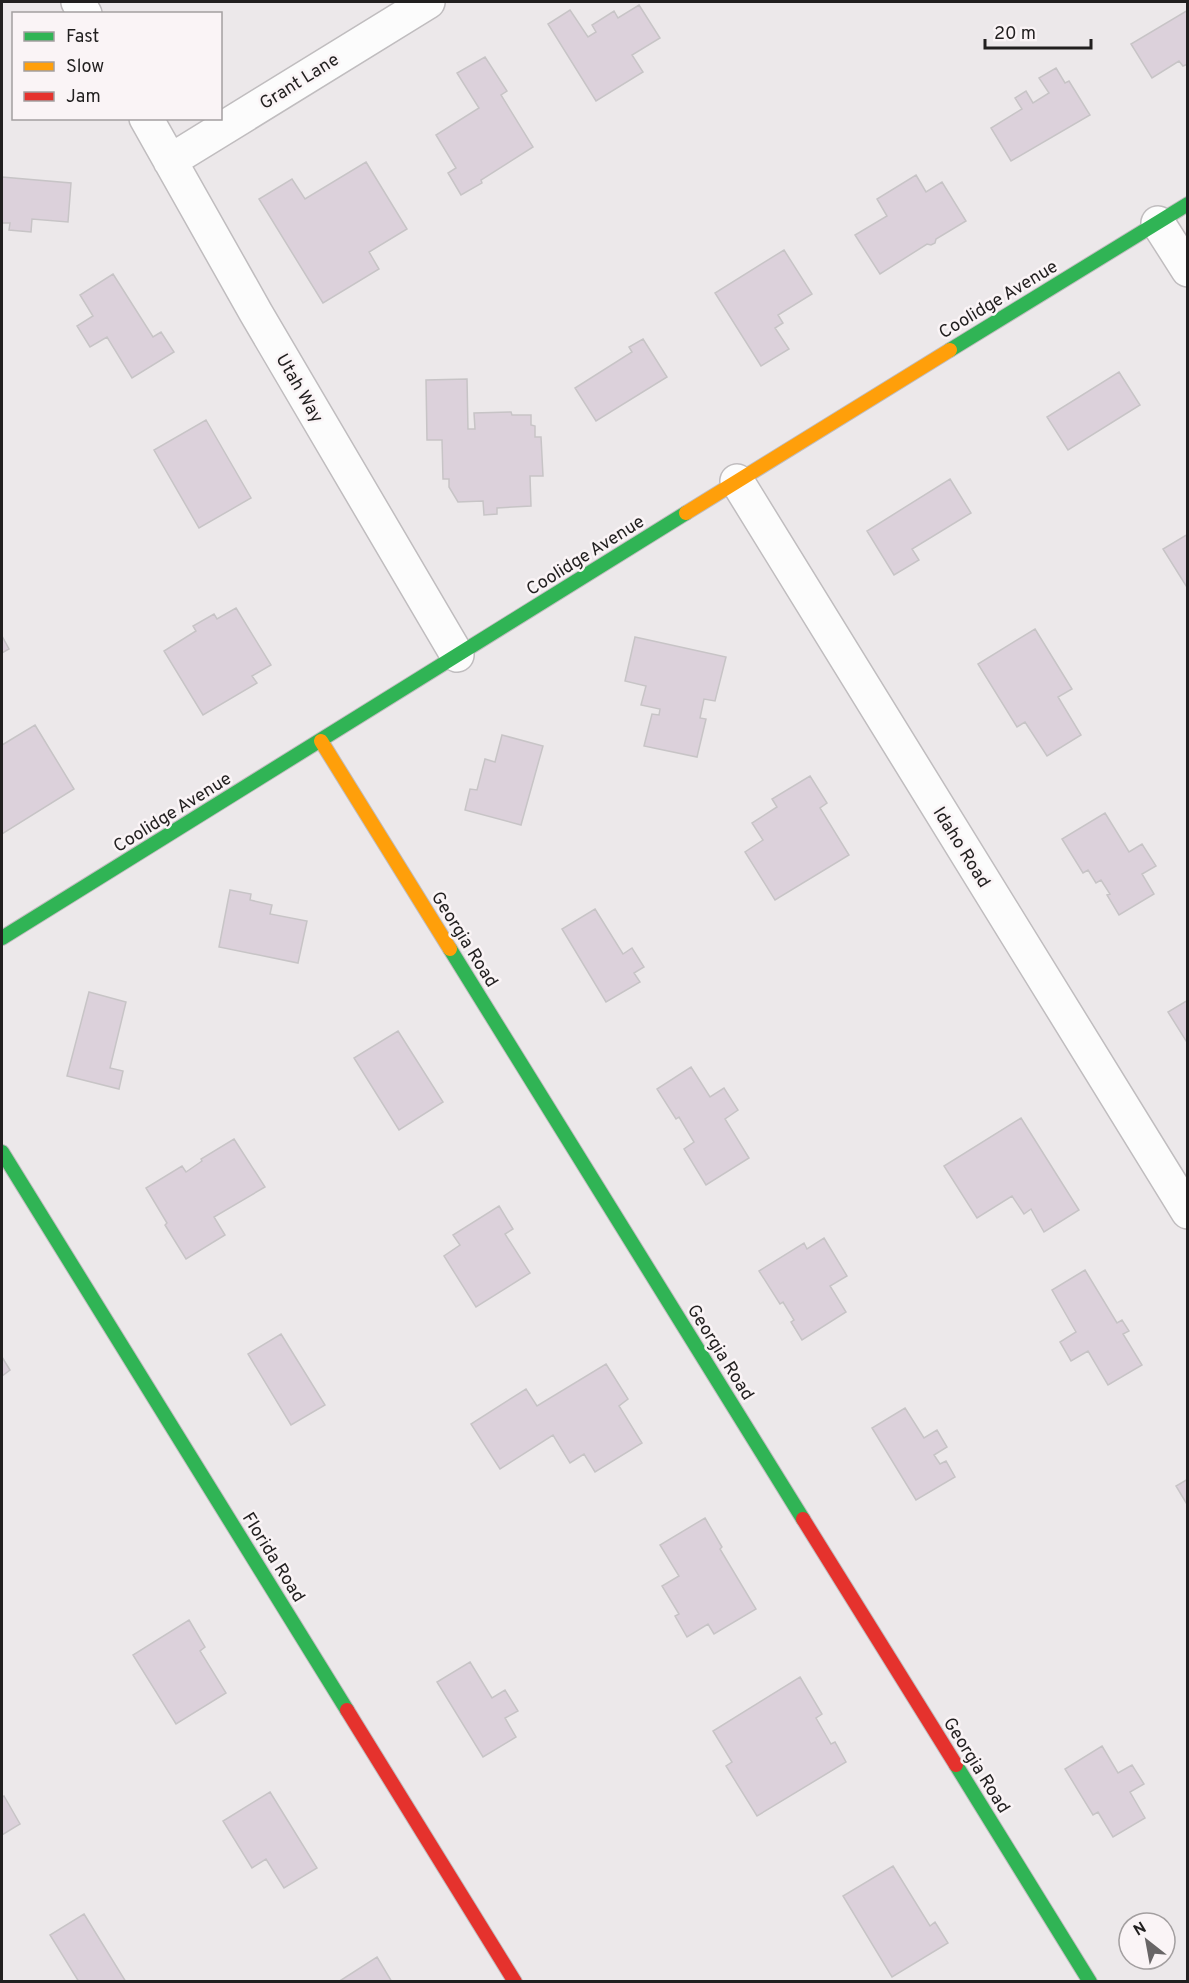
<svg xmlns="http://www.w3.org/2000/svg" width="1189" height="1983" font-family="Overpass,sans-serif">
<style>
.building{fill:#dcd1db;stroke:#c7c4c6;stroke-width:1.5}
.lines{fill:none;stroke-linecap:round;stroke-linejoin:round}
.street-casing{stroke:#c0bdbf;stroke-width:36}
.fast-casing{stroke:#c0bdbf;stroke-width:16}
.slow-casing{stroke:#c0bdbf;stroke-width:16}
.jam-casing{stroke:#c0bdbf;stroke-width:16}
.street{stroke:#fcfcfc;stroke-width:33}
.fast{stroke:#30b455;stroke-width:14}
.slow{stroke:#ff9f0a;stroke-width:14}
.jam{stroke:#e5322d;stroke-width:14}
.labels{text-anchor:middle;stroke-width:5;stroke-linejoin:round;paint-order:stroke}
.street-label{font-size:18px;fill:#211f1f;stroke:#faf4f6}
</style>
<rect width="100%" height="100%" fill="#ece8ea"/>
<path class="building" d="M 639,5 L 660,38 L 632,55 L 643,72 L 596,101 L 548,24 L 570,10 L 588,37 L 596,32 L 592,25 L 614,11 L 618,18 Z
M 1188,10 L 1188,64 L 1183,66 L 1179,61 L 1152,78 L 1131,44 Z
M 485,57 L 507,91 L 501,95 L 533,147 L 481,180 L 482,183 L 461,195 L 448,173 L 456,168 L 436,135 L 479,108 L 457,73 Z
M 1056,68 L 1065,83 L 1069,81 L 1090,115 L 1011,161 L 991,128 L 1022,109 L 1015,98 L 1026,91 L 1033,103 L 1049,93 L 1039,78 Z
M 366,162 L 407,229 L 369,252 L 379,269 L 323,303 L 259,199 L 292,179 L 305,199 Z
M 916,175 L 926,192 L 942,182 L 966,221 L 936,239 L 935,243 L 931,245 L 927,244 L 880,274 L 855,235 L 887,216 L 877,199 Z
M 2,177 L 71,183 L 68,222 L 32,219 L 31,232 L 9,230 L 10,223 L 2,223 Z
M 784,250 L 812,294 L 778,315 L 783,323 L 775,328 L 789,349 L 761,366 L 715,293 Z
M 113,274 L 153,337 L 161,332 L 174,352 L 132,378 L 107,337 L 90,347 L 77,326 L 93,316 L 80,295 Z
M 643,339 L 667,377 L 596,421 L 575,388 L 632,352 L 629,347 Z
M 1119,372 L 1140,405 L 1068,450 L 1047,417 Z
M 467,379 L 468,429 L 475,429 L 474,413 L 511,412 L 512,415 L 531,415 L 531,425 L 535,426 L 535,437 L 541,437 L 543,476 L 530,476 L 531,506 L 497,508 L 497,514 L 484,515 L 483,501 L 458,502 L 449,487 L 449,479 L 443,479 L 442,440 L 427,440 L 426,380 Z
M 206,420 L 251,498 L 199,528 L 154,450 Z
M 950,479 L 971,513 L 912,549 L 919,560 L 894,575 L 867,531 Z
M 1188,534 L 1188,589 L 1163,549 Z
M 236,608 L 271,665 L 252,676 L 257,683 L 203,715 L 164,651 L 196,631 L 193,626 L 214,614 L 217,619 Z
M 1035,629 L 1072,689 L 1058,697 L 1081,735 L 1047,756 L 1025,722 L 1017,727 L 978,664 Z
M 2,636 L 9,649 L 2,653 Z
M 635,637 L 726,657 L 715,701 L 704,699 L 700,718 L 706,719 L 697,757 L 644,746 L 652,714 L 659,715 L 660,709 L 641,705 L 646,686 L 625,681 Z
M 35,725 L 74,789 L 2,834 L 2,745 Z
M 502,735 L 543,746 L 521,825 L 465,810 L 470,789 L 477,790 L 485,759 L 495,762 Z
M 810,776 L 827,803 L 820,808 L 849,855 L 775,900 L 745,852 L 763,840 L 752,823 L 777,807 L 772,799 Z
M 1105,813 L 1129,852 L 1142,844 L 1156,866 L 1142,874 L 1154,894 L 1119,915 L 1107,895 L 1110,894 L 1101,880 L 1096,883 L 1088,870 L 1083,873 L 1062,839 Z
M 230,890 L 251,894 L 250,900 L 272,905 L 270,914 L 307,921 L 298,963 L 219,947 Z
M 595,909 L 623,954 L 632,948 L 644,967 L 634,973 L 640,982 L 606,1002 L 562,929 Z
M 89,992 L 126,1002 L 110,1068 L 123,1071 L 119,1089 L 67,1076 Z
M 1188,1000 L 1188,1044 L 1168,1012 Z
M 398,1031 L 443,1102 L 399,1130 L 354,1058 Z
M 691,1067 L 710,1097 L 724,1088 L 738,1110 L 725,1119 L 749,1158 L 706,1185 L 684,1149 L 694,1142 L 679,1117 L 676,1119 L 657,1089 Z
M 1021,1118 L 1079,1210 L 1044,1232 L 1031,1209 L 1024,1214 L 1012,1196 L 977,1218 L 944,1166 Z
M 234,1139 L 265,1187 L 214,1217 L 225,1235 L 186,1259 L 165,1225 L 167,1223 L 146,1188 L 182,1166 L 186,1172 L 202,1161 L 201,1159 Z
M 499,1206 L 513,1229 L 505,1234 L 530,1273 L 476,1307 L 444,1256 L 460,1245 L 453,1235 Z
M 824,1238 L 847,1276 L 830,1286 L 846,1312 L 802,1340 L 791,1322 L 794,1320 L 783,1302 L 780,1304 L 759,1271 L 804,1243 L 807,1249 Z
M 1085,1270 L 1117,1323 L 1122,1320 L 1129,1331 L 1123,1334 L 1142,1365 L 1108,1385 L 1088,1351 L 1071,1361 L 1060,1342 L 1076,1332 L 1052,1290 Z
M 281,1334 L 325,1405 L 291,1425 L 248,1354 Z
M 2,1357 L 10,1370 L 2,1376 Z
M 606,1364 L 628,1399 L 619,1406 L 642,1443 L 595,1472 L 584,1454 L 570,1463 L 553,1435 L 500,1469 L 471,1424 L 526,1389 L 537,1406 Z
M 905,1408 L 924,1438 L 937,1430 L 947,1447 L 934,1455 L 940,1464 L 946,1461 L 955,1477 L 916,1500 L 872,1428 Z
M 1188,1479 L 1188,1506 L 1176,1486 Z
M 705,1518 L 722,1547 L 720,1549 L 756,1609 L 714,1634 L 708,1624 L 687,1637 L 675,1616 L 679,1614 L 662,1586 L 679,1576 L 660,1545 Z
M 189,1620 L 205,1647 L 200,1651 L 226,1693 L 176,1724 L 133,1655 Z
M 470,1662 L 492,1698 L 505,1690 L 518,1711 L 505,1718 L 516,1737 L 483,1757 L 437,1682 Z
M 800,1677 L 822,1714 L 816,1718 L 831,1744 L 835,1742 L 846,1762 L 757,1816 L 726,1766 L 732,1762 L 713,1731 Z
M 1102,1746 L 1118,1773 L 1132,1765 L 1144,1784 L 1130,1792 L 1145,1818 L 1113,1837 L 1098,1812 L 1093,1815 L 1065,1769 Z
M 270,1792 L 317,1868 L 284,1888 L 266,1859 L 252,1868 L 223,1821 Z
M 4,1796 L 20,1824 L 2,1835 L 2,1797 Z
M 893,1866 L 930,1926 L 935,1922 L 948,1943 L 892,1977 L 843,1896 Z
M 84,1914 L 126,1982 L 79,1982 L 50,1935 Z
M 377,1957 L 392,1982 L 338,1982 Z"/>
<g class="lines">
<defs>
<path id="street" d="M 78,2 L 85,14
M 146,118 L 256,313 L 457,655
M 170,161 L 428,2
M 1158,223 L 1188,270
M 737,481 L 1188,1212"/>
<path id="fast" d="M 950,350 L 1188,204
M 2,938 L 686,513
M 450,949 L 803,1519
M 2,1152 L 347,1710
M 956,1765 L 1090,1982"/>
<path id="slow" d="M 686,513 L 950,350
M 321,741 L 450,949"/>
<path id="jam" d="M 803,1519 L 956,1765
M 347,1710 L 515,1982"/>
</defs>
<use href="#street" class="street-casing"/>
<use href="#fast" class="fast-casing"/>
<use href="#slow" class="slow-casing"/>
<use href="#jam" class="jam-casing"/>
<use href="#street" class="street"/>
<use href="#fast" class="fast"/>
<use href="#slow" class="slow"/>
<use href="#jam" class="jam"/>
</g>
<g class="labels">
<g class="street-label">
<text transform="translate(299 81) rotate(-32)" y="6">Grant Lane</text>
<text transform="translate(998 299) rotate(-31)" y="6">Coolidge Avenue</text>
<text transform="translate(300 388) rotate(60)" y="6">Utah Way</text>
<text transform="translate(585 555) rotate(-32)" y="6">Coolidge Avenue</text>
<text transform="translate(172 812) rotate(-32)" y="6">Coolidge Avenue</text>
<text transform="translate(962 847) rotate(58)" y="6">Idaho Road</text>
<text transform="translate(465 939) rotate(58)" y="6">Georgia Road</text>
<text transform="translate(721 1352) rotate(58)" y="6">Georgia Road</text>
<text transform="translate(274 1557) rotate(58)" y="6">Florida Road</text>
<text transform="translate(977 1765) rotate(58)" y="6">Georgia Road</text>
</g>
</g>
<rect width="1189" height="1983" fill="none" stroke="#211f1f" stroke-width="6"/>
<rect x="12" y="12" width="210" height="108" fill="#faf4f6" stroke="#a39fa0" stroke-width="1.5"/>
<rect x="24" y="32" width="30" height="9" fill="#30b455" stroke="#a39fa0" stroke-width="1.5"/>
<text x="66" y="42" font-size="18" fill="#211f1f">Fast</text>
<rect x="24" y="62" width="30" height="9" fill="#ff9f0a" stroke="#a39fa0" stroke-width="1.5"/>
<text x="66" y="72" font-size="18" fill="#211f1f">Slow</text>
<rect x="24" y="92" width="30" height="9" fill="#e5322d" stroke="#a39fa0" stroke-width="1.5"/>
<text x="66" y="102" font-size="18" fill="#211f1f">Jam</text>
<g transform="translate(1147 1941) rotate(329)"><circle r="28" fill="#faf4f6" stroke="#a39fa0" stroke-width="1.5"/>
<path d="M0-4.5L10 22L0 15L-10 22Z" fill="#686566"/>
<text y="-9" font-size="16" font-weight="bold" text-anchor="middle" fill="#211f1f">N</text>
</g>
<path d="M985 39v9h106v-9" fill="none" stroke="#211f1f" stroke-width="3"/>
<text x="994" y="39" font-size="18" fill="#211f1f" stroke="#faf4f6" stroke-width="4.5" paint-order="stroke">20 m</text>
</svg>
